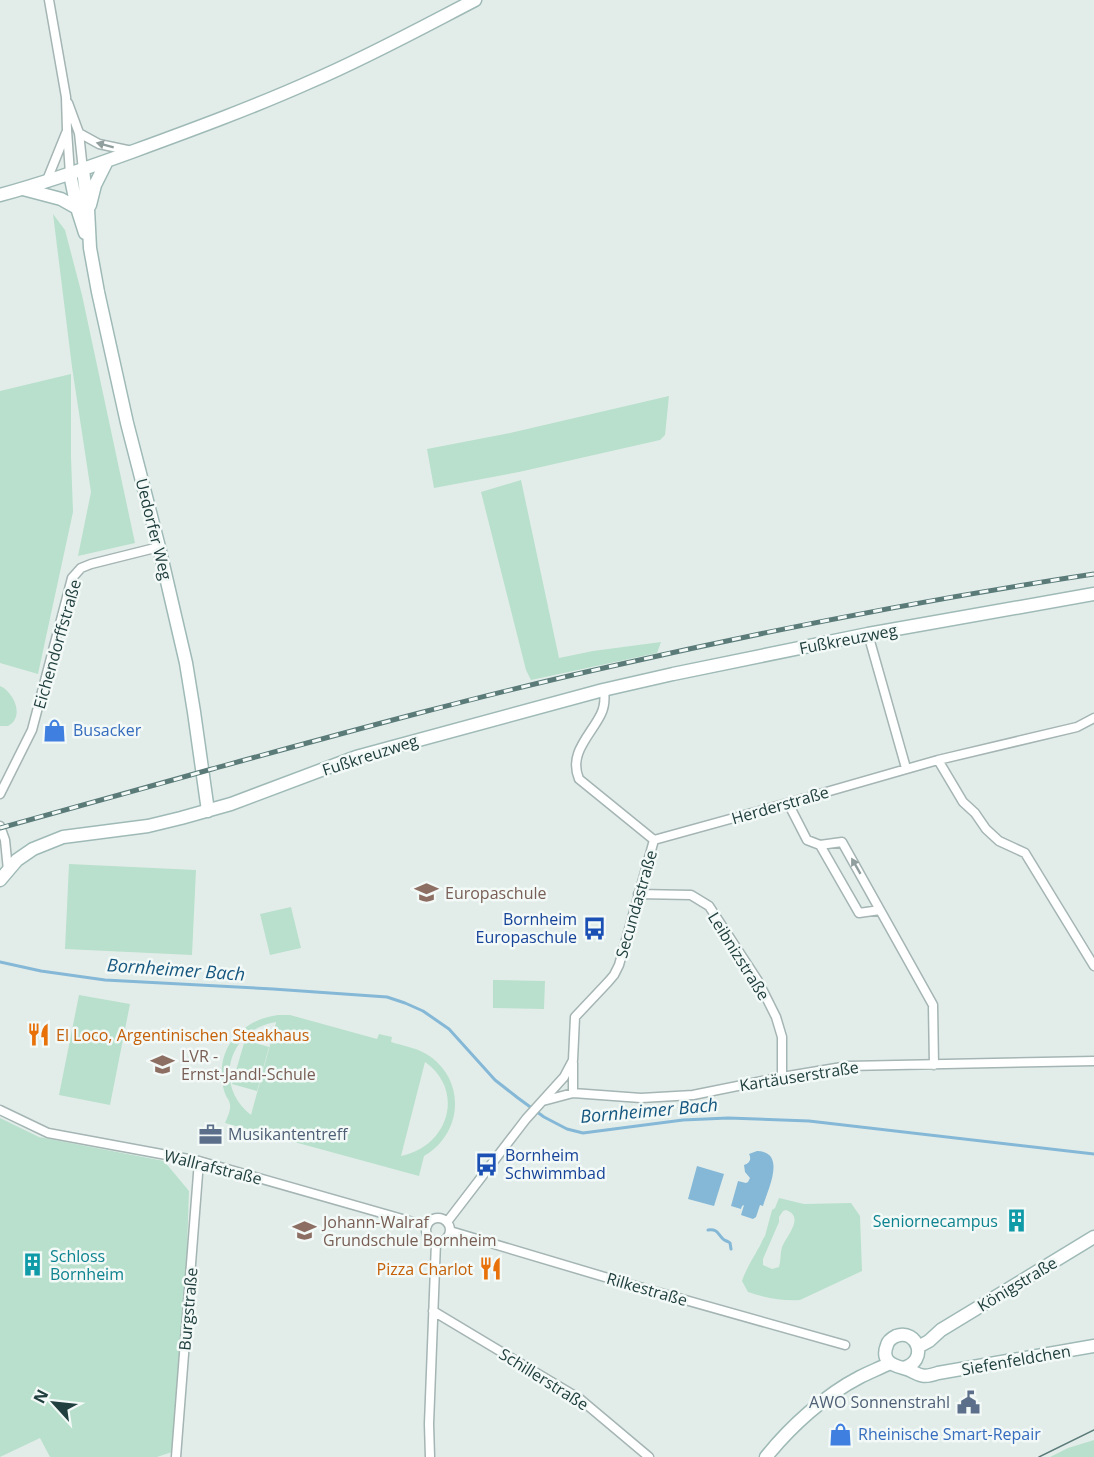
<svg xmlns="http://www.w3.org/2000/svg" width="1094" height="1457" font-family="'Open Sans',sans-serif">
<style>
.green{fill:#b9e0cc;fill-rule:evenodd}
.water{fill:#85b8d6}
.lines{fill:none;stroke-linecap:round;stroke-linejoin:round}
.stream{stroke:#85b8d6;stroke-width:3}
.street-casing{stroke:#a4b5b3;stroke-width:11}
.secondary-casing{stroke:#9fbab6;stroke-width:15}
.street{stroke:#fff;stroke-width:8}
.secondary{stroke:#fff;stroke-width:12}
.tram{stroke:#5b7b79;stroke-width:1.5}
.rail-casing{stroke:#5b7b79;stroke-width:5}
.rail{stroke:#f2f9f7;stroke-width:3;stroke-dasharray:9;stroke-linecap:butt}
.oneway{fill:#909f9e}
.labels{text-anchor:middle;stroke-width:5;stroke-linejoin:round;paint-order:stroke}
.street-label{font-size:16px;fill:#203f3e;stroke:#f2f9f7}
.shop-label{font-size:16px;fill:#366cbe;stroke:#f2f9f7;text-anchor:start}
.education-label{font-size:16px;fill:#785e54;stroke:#f2f9f7;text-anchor:start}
.transit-label{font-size:16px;fill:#164399;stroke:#f2f9f7;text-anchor:end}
.food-label{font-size:16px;fill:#c56008;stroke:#f2f9f7;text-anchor:start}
.service-label{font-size:16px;fill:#4e5e75;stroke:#f2f9f7;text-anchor:start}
.culture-label{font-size:16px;fill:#0d838f;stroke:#f2f9f7;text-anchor:end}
.water-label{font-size:18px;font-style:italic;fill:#165780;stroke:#f2f9f7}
</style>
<rect width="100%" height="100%" fill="#e2edea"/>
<path class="green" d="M 53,214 L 65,230 L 82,295 L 135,543 L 78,556 L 91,492 L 72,367 Z
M 71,374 L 71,457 L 73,512 L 38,674 L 0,663 L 0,391 Z
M 669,396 L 665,435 L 660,440 L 519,472 L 434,488 L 427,449 L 510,433 Z
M 521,480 L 559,658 L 593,651 L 661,642 L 657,653 L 531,680 L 526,670 L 481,492 Z
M 0,686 C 10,690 21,707 15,719 C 14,722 11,724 8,726 L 0,726 Z
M 69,864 L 196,870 L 192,955 L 65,949 Z
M 291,907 L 301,948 L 270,955 L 260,914 Z
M 493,980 L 545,981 L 544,1009 L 493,1008 Z
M 79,995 L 130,1004 L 110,1105 L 59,1095 Z
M 278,1015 L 290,1015 L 377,1039 L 379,1034 L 392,1037 L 391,1042 C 404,1046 419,1048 431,1057 C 466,1083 462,1134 424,1156 L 419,1176 L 225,1123 C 227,1118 231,1110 230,1105 C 230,1102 228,1099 226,1096 C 224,1091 222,1084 222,1078 C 219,1043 246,1019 278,1015 ZM 276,1022 L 276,1023 L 251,1115 C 213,1086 228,1029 276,1022 ZM 425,1062 C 466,1091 448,1147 401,1156 Z
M 245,1040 L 269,1047 L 257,1091 L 232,1084 Z
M 0,1118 L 39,1137 L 164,1161 L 189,1191 L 185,1306 L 172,1452 L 157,1457 L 50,1457 L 40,1438 L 0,1457 Z
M 779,1198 L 804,1204 L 851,1203 L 860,1216 L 862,1271 L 800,1300 C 783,1301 765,1298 748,1292 L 742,1281 C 746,1269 752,1260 758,1249 C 761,1245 762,1240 765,1236 L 772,1210 L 775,1208 ZM 786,1210 C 805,1217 787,1235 782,1247 C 780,1254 781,1260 779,1267 L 772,1269 L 763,1265 L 763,1259 L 779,1222 L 779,1217 L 783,1211 Z
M 1094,1440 L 1094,1457 L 1050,1457 L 1068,1448 Z"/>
<path class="water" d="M 757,1151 C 787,1152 768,1189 763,1206 L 760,1205 L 756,1217 L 753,1219 L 741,1215 L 744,1205 L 742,1206 L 741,1209 L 731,1206 L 738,1181 L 746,1183 L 748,1182 L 750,1178 L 745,1172 L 744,1165 C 749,1164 752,1159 749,1154 Z
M 697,1166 L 724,1174 L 714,1206 L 688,1199 Z"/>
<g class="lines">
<path class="stream" d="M 0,962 L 41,971 L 105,980 L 273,989 L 387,997 L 405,1003 L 423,1011 L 449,1029 L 495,1080 L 518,1098 L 544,1117 L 567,1129 L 583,1133 L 683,1120 L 728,1118 L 809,1121 L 1094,1154
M 708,1230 C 718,1229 717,1233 723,1239 C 725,1241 728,1241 730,1243 L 731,1249"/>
<defs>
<path id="street" d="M 49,0 L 66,97 L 67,130 L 70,174
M 68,103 L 79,133 L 83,170
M 79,133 L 99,144 L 132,151
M 47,180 L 66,133
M 868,634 L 906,768
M 604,690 C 605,698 605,706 601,714 C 591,735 568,753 579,779 L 654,840
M 938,760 L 963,802 L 975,813 L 986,829 L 999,841 L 1025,853 L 1094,966
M 0,794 L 32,730 L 72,578 L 81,568 L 91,564 L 159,547
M 788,803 L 807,840 L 820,845 L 859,913 L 880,910 L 933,1005 L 934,1065
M 0,826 L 5,840 L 8,870
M 654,840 L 788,803 L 938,760 L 1077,727 L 1094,718
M 820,845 L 842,842 L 880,910
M 638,894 L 691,895 L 709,906 L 758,981 L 776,1017 L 782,1037 L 782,1077
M 573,1063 L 573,1093
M 543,1101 L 573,1093 L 641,1098 L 693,1095 L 782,1077 L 848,1066 L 1094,1061
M 0,1110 L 48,1133 L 199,1161 L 427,1226
M426 1230a12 12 0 1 1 24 0a12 12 0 1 1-24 0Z
M 447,1222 L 526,1119 L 564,1077 L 573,1060 L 575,1017 L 608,982 L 614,975 L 619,965 L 654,840
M 450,1231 L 618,1281 L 845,1345
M 433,1311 L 580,1399 L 649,1457
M 176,1457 L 199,1161
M 430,1457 L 429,1424 L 436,1242"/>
<path id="secondary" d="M 83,170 L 88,209 L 90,248 L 98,292 L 127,423 L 159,547 L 186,663 L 194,712 L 208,811
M 70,174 L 77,208 L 85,233
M 23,189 L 61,199 L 77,208
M 0,195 C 45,183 90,167 134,151 C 194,129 254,107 312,81 C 368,57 421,28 475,0
M 90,205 L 95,185 L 107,161
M 0,880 L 17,860 L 33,849 L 63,837 L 148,826 L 181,818 L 231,804 L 356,757 L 603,690 L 673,674 L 868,634 L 1094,594
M 918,1347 L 929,1341 L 941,1330 L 1094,1237
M 903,1368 C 929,1362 918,1328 896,1336 C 892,1338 888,1341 887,1345 C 881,1360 891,1365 903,1368 C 919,1372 918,1380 938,1373 L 1094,1346
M 766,1457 C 790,1427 825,1395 860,1377 C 870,1372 880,1368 890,1363"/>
</defs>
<use href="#street" class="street-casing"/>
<use href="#secondary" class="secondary-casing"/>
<use href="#street" class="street"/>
<use href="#secondary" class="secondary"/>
<path class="tram" d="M 1039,1457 L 1094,1430"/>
<defs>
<path id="rail" d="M 0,828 C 71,808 142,789 212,769 C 347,732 481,695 617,665 C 775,629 934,598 1094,574"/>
</defs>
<use href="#rail" class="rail-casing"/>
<use href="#rail" class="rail"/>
</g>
<defs><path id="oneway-solid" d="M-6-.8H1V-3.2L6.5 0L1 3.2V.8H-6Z" transform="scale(1.5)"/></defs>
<g class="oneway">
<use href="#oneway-solid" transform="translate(105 145) rotate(-165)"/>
<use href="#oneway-solid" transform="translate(856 866) rotate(-120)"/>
</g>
<defs>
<symbol id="shop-bare" viewBox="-9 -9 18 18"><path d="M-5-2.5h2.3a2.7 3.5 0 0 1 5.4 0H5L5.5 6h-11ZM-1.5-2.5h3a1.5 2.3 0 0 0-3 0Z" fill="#3f7fe0" stroke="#f2f9f7" stroke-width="2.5" paint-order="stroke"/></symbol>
<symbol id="school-bare" viewBox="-9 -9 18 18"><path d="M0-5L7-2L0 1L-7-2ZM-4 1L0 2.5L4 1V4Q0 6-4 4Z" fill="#8d6e63" stroke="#f2f9f7" stroke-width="2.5" paint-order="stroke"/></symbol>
<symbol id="bus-bare" viewBox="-9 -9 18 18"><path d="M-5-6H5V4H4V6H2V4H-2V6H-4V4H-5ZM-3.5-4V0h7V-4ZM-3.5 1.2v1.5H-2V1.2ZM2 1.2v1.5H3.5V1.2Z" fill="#1a4fb4" stroke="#f2f9f7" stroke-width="2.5" paint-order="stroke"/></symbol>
<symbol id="restaurant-bare" viewBox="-9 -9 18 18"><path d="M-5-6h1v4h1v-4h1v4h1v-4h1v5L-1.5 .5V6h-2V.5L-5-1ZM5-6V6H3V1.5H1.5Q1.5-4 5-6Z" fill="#e8710a" stroke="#f2f9f7" stroke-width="2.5" paint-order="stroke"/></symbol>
<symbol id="office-bare" viewBox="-9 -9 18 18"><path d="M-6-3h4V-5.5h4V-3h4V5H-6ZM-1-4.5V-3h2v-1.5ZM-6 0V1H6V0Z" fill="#5c6f8a" stroke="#f2f9f7" stroke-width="2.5" paint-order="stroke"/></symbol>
<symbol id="building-bare" viewBox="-9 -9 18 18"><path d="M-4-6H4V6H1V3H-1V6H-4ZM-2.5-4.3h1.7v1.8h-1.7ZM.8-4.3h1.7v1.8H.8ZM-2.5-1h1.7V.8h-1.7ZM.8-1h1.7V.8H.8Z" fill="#0f9aa8" stroke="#f2f9f7" stroke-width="2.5" paint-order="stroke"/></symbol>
<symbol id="civic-bare" viewBox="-9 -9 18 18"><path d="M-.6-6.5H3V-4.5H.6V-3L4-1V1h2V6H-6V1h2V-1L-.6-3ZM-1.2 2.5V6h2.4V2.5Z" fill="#5c6f8a" stroke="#f2f9f7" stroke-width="2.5" paint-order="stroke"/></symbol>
</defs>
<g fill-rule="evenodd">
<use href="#shop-bare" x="38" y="714" width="33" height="33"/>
<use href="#school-bare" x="410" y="876" width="33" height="33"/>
<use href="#bus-bare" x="578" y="912" width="33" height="33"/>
<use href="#restaurant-bare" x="22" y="1018" width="33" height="33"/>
<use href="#school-bare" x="146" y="1048" width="33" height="33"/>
<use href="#office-bare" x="194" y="1118" width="33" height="33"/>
<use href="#bus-bare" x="470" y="1148" width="33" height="33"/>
<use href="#building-bare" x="1000" y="1204" width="33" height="33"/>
<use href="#school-bare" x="288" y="1214" width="33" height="33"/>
<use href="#building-bare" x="16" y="1248" width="33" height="33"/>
<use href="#restaurant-bare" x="474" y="1252" width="33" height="33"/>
<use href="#civic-bare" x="952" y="1386" width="33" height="33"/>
<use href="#shop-bare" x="824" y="1418" width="33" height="33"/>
</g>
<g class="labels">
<g class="street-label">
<text transform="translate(154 529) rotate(76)" y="6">Uedorfer Weg</text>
<text transform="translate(848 639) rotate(-11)" y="6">Fußkreuzweg</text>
<text transform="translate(57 644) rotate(-74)" y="6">Eichendorffstraße</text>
<text transform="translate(370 755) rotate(-18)" y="6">Fußkreuzweg</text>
<text transform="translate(780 805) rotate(-16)" y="6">Herderstraße</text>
<text transform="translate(636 904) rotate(-74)" y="6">Secundastraße</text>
<text transform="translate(739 956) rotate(58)" y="6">Leibnizstraße</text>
<text transform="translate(799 1076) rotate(-9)" y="6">Kartäuserstraße</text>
<text transform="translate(213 1167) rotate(14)" y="6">Wallrafstraße</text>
<text transform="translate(1017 1284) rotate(-31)" y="6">Königstraße</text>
<text transform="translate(647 1289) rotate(16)" y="6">Rilkestraße</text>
<text transform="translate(188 1309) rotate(-85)" y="6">Burgstraße</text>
<text transform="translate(1016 1360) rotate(-10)" y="6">Siefenfeldchen</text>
<text transform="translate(544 1379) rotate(32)" y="6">Schillerstraße</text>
</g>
<g class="shop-label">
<text x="73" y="736">Busacker</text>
<text x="858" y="1440">Rheinische Smart-Repair</text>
</g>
<g class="education-label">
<text x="445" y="899">Europaschule</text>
<text x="181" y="1062">LVR -<tspan x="181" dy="18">Ernst-Jandl-Schule</tspan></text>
<text x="323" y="1228">Johann-Walraf<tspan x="323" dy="18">Grundschule Bornheim</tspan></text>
</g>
<g class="transit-label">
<text x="577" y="925">Bornheim<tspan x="577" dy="18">Europaschule</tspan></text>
<text x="505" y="1161" text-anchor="start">Bornheim<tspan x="505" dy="18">Schwimmbad</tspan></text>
</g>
<g class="food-label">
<text x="56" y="1041">El Loco, Argentinischen Steakhaus</text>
<text x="473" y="1275" text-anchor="end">Pizza Charlot</text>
</g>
<g class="service-label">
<text x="228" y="1140">Musikantentreff</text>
<text x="950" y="1408" text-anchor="end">AWO Sonnenstrahl</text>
</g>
<g class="culture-label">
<text x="998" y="1227">Seniornecampus</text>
<text x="50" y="1262" text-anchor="start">Schloss<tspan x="50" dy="18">Bornheim</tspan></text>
</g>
<g class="water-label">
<text transform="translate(176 970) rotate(4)" y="6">Bornheimer Bach</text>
<text transform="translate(649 1111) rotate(-5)" y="6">Bornheimer Bach</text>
</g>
</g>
<g transform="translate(54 1403) rotate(297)" stroke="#f2f9f7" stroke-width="4.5" paint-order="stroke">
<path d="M0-4.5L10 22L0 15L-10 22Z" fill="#203f3e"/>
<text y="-9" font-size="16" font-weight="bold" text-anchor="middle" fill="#203f3e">N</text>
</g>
</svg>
